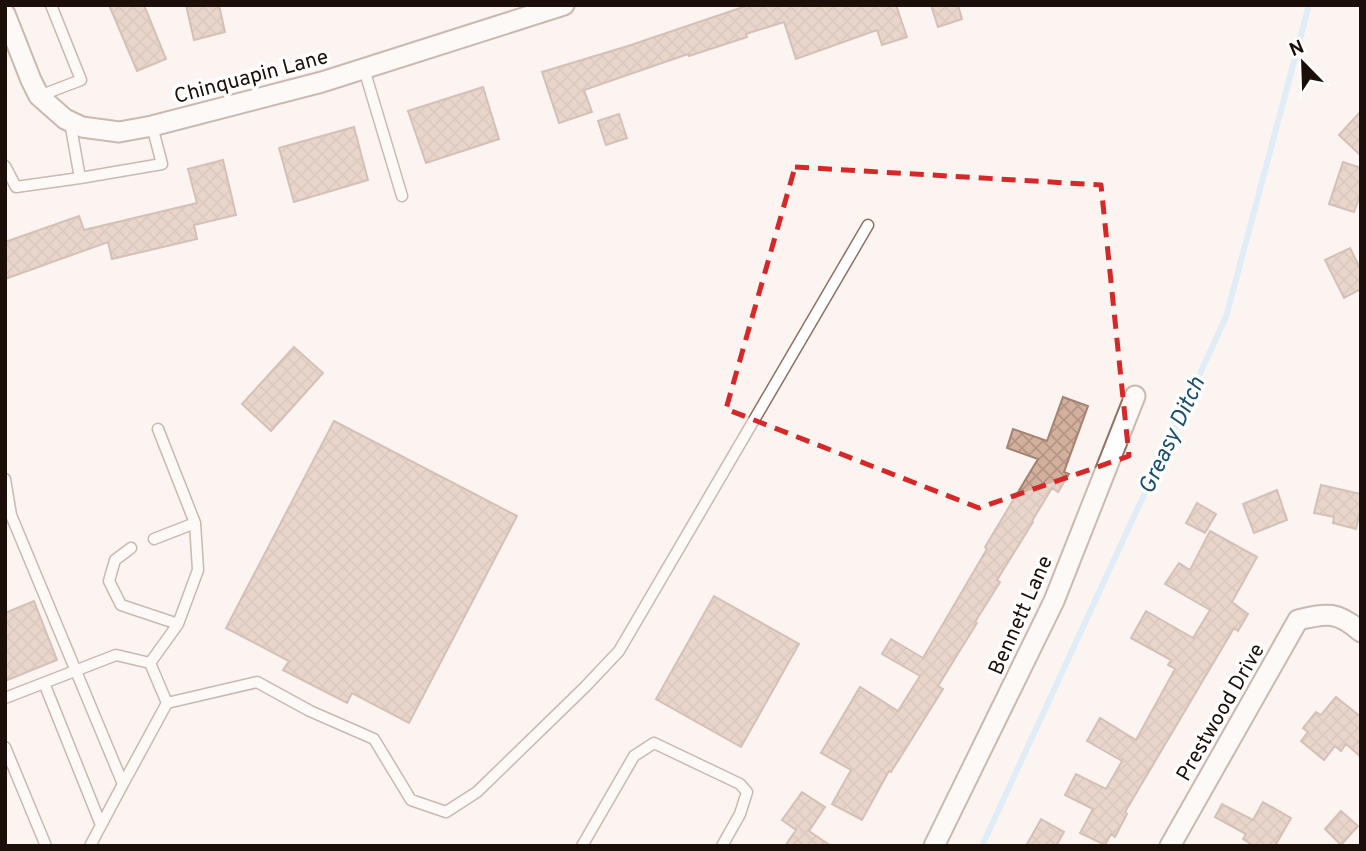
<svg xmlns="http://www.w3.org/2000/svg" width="1366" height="851" font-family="Overpass,sans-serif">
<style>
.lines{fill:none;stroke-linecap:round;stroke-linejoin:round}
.stream{stroke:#bfe3fc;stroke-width:6}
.building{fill:url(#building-cross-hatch);stroke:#a38271;stroke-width:2}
.service-casing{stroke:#91705f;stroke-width:13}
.minor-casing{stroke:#91705f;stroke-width:23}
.service{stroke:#fff;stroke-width:10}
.minor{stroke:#fff;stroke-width:19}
.marked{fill:none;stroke:#d62828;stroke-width:5;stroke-dasharray:14 9;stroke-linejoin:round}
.labels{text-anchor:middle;stroke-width:7;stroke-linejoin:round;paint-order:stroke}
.street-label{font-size:21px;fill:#1c0f09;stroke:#fff}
.water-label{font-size:23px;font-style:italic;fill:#194e6d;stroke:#fff}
</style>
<defs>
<pattern id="building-cross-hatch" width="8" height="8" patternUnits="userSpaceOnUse" patternTransform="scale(1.75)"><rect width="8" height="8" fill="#d3af9d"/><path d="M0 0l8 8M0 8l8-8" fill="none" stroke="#b59586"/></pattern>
</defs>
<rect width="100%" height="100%" fill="#fcf4f0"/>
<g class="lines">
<path class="stream" d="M 982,846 L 1226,317 L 1309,5"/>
</g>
<path class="building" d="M 109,5 L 144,5 L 166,59 L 137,71 Z
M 186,5 L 219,5 L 225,32 L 194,40 Z
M 749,5 L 896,5 L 907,37 L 882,45 L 877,30 L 796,59 L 784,22 L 746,34 L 747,37 L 689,56 L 688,54 L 584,90 L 592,112 L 559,123 L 542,72 L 628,46 Z
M 931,5 L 958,5 L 962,19 L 938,27 Z
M 483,87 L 499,139 L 426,163 L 408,111 Z
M 1361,111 L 1361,156 L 1339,135 Z
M 619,114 L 627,138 L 606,145 L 598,121 Z
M 354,127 L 368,180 L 294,202 L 279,148 Z
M 223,160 L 236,215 L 194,225 L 197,239 L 112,259 L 108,242 L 5,279 L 5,242 L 79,216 L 84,230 L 197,203 L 188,169 Z
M 1343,162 L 1361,168 L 1361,193 L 1354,212 L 1329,204 Z
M 1350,248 L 1361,270 L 1361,289 L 1344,298 L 1325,260 Z
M 294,347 L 323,373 L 271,431 L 242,404 Z
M 1063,397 L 1088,406 L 1064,472 L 1069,474 L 1058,492 L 1052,488 L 1032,521 L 1033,522 L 997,580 L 1000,582 L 975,622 L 977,623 L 938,686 L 943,689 L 891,772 L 889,771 L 862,820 L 832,804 L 851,770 L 821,753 L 860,687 L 898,711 L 920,676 L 882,654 L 891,639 L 923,658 L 987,549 L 985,547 L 1038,459 L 1007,448 L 1013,429 L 1047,441 Z
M 334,421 L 517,516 L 409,723 L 352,693 L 347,703 L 283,670 L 289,661 L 226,628 Z
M 1321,485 L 1361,494 L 1361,507 L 1356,529 L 1333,523 L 1334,517 L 1314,513 Z
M 1277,490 L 1287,520 L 1254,533 L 1243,504 Z
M 1197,503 L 1216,514 L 1205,533 L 1186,523 Z
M 1210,531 L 1257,557 L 1232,602 L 1248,614 L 1238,631 L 1234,628 L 1125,812 L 1127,814 L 1115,837 L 1111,834 L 1105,845 L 1080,833 L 1093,809 L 1065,795 L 1076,774 L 1106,789 L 1122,761 L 1087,741 L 1100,718 L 1136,740 L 1175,669 L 1168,665 L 1171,660 L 1131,638 L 1146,611 L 1193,638 L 1210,610 L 1165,584 L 1179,563 L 1190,570 Z
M 714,596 L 799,644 L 741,747 L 656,699 Z
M 34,601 L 57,660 L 5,681 L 5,613 Z
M 1336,697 L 1361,717 L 1361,757 L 1346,744 L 1341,751 L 1335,746 L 1324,760 L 1301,741 L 1308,732 L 1303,728 L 1316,712 L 1321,715 Z
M 802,792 L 825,807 L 809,831 L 831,846 L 785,846 L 796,830 L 782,820 Z
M 1263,802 L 1291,818 L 1275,846 L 1254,846 L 1243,839 L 1246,834 L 1215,817 L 1222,804 L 1253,820 Z
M 1341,811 L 1358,826 L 1341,845 L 1325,829 Z
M 1041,819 L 1064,832 L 1056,846 L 1026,846 Z"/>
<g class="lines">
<defs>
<path id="service" d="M 364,69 L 402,196
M 39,96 L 81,80 L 51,5
M 5,166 L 16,187 L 80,178 L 70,122
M 80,178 L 162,164 L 152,126
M 5,479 L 11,515 L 123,784 L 90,846
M 154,539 L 195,523
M 131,548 L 115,560 L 109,581 L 121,605 L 178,624
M 150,663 L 178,624 L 198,570 L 195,523 L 158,429
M 44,683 L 101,825
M 5,698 L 116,655 L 150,663 L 167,703 L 257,682 L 310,711 L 374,739 L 411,800 L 446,812 L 477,792 L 585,687 L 619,651 L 868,225
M 5,747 L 46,846
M 123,784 L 167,703
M 582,846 L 634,756 L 654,743 L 740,784 L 747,792 L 740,814 L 722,846"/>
<path id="minor" d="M 5,14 L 31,80 L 39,96 L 65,119 L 82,127 L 119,132 L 152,126 L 322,82 L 564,5
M 934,846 L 1054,601 L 1135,396
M 1170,846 L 1298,620 C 1327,613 1338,611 1361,632"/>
</defs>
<use href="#service" class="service-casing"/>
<use href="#minor" class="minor-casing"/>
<use href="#service" class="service"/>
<use href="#minor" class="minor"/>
</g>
<path d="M0 0H1366V851H0ZM 795,167 L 1101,185 L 1129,456 L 979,508 L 726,409 Z" fill="#fcf4f0" fill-opacity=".55" fill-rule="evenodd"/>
<path class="marked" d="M 795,167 L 1101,185 L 1129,456 L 979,508 L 726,409 Z"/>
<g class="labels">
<g class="street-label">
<text transform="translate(251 76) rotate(-15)" y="7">Chinquapin Lane</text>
<text transform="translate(1020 615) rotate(-66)" y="7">Bennett Lane</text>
<text transform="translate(1220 712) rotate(-60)" y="7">Prestwood Drive</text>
</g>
<g class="water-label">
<text transform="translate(1171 435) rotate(-65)" y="8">Greasy Ditch</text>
</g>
</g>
<rect width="1366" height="851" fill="none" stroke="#1c0f09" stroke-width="14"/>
<g transform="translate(1303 63) rotate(337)" stroke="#ffffff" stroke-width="5" paint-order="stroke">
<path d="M0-5L12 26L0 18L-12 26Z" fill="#1c0f09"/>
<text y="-10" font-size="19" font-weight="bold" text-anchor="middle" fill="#1c0f09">N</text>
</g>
</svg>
